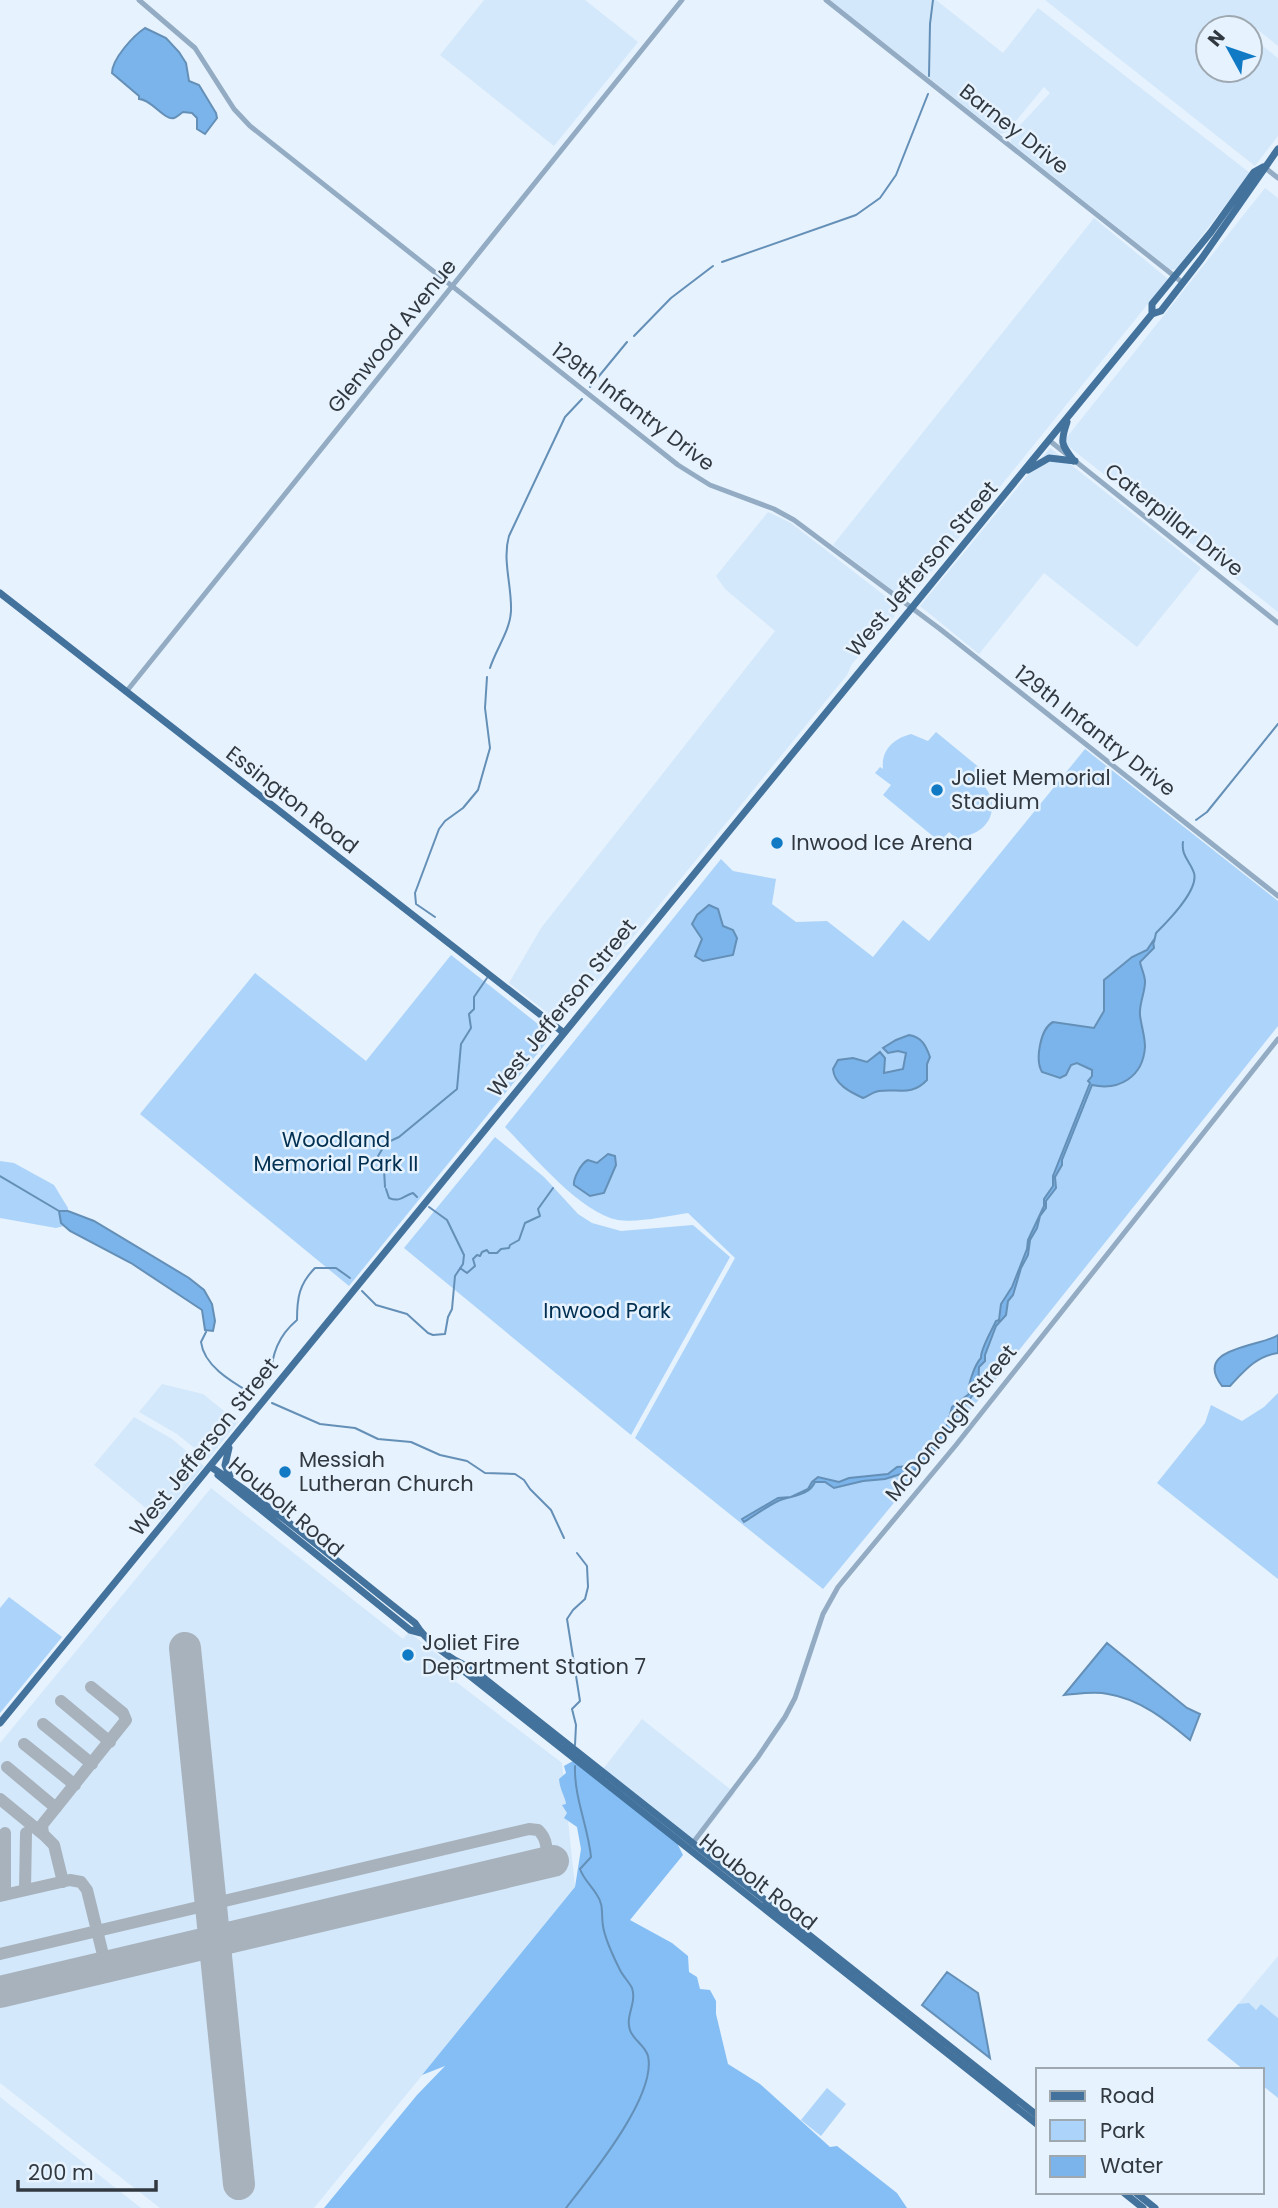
<svg xmlns="http://www.w3.org/2000/svg" width="1278" height="2208" font-family="Poppins,sans-serif">
<style>
.built{fill:#d4e8fb}
.green{fill:#acd3f9}
.forest{fill:#84bef5}
.water{fill:#7ab4ea;stroke:#648fb7;stroke-width:2}
.lines{fill:none;stroke-linecap:round;stroke-linejoin:round}
.stream{stroke:#648fb7;stroke-width:2}
.taxiway{stroke:#a7b2bc;stroke-width:12}
.runway{stroke:#a7b2bc;stroke-width:32}
.minor{stroke:#93acc4;stroke-width:5}
.major{stroke:#43729c;stroke-width:7}
.poi-dot{fill:#117ac4;stroke:#e6f2fd;stroke-width:2.5}
.labels{text-anchor:middle;stroke-width:5;stroke-linejoin:round;paint-order:stroke}
.street-label{font-size:21px;fill:#313840;stroke:#e6f2fd}
.poi-label{font-size:21px;fill:#313840;stroke:#e6f2fd;text-anchor:start}
.park-label{font-size:21px;fill:#023052;stroke:#e6f2fd}
</style>
<rect width="100%" height="100%" fill="#e6f2fd"/>
<path class="built" d="M 484,0 L 585,0 L 638,42 L 554,146 L 440,55 Z
M 830,0 L 936,0 L 1003,53 L 1038,8 L 1250,173 L 1181,263 L 1176,269 L 1171,270 L 1011,143 L 1010,136 L 1050,93 L 1044,87 L 1007,132 L 1000,134 Z
M 1045,0 L 1278,0 L 1278,46 L 1247,21 L 1241,28 L 1208,28 L 1208,70 L 1250,70 L 1250,36 L 1278,58 L 1278,136 L 1255,166 Z
M 1265,188 L 1278,198 L 1278,612 L 1063,442 Z
M 1094,218 L 1168,279 L 914,593 L 906,596 L 896,593 L 833,545 Z
M 1050,448 L 1201,568 L 1137,647 L 1044,573 L 979,654 L 920,606 Z
M 768,512 L 791,523 L 889,599 L 895,610 L 894,617 L 852,664 L 847,675 L 598,980 L 563,1018 L 558,1021 L 509,983 L 541,928 L 775,631 L 725,589 L 716,576 Z
M 162,1384 L 203,1394 L 238,1422 L 208,1459 L 177,1434 L 139,1412 Z
M 134,1417 L 172,1439 L 204,1466 L 160,1520 L 94,1465 Z
M 211,1488 L 403,1639 L 409,1632 L 461,1673 L 455,1681 L 562,1763 L 575,1887 L 595,1919 L 507,1971 L 314,2208 L 160,2208 L 0,2083 L 0,1743 Z
M 642,1719 L 735,1793 L 696,1843 L 603,1769 Z
M 1278,1956 L 1278,2018 L 1261,2004 L 1256,2010 L 1238,2004 Z
M 0,2097 L 141,2208 L 0,2208 Z"/>
<path class="green" d="M 936,732 L 992,778 L 985,787 C 1000,807 990,831 965,836 L 967,839 L 963,844 L 949,832 L 940,842 L 883,795 L 891,785 L 875,773 L 880,767 L 883,769 C 881,750 893,739 911,734 L 928,741 Z
M 1085,749 L 1278,901 L 1278,1026 L 1004,1369 L 823,1589 L 635,1438 L 735,1258 L 688,1213 C 668,1216 637,1223 618,1220 C 580,1213 532,1154 505,1127 L 721,859 L 733,871 L 776,879 L 772,904 L 796,922 L 827,921 L 873,957 L 903,920 L 929,941 Z
M 451,955 L 548,1032 L 550,1038 L 349,1286 L 140,1114 L 255,973 L 366,1061 Z
M 495,1137 L 544,1177 L 578,1214 L 592,1223 L 621,1231 L 693,1225 L 730,1257 L 631,1435 L 404,1248 Z
M 0,1161 L 14,1163 L 54,1185 L 68,1208 L 68,1211 L 62,1211 L 60,1220 L 64,1226 L 56,1228 L 0,1218 Z
M 1278,1393 L 1278,1579 L 1157,1483 L 1205,1423 L 1211,1405 L 1242,1421 L 1264,1407 Z
M 9,1597 L 62,1637 L 0,1713 L 0,1608 Z
M 1249,2003 L 1256,2010 L 1261,2004 L 1278,2018 L 1278,2098 L 1262,2085 L 1262,2070 L 1244,2070 L 1207,2040 L 1238,2004 Z
M 827,2088 L 846,2104 L 821,2136 L 801,2120 Z"/>
<path class="forest" d="M 573,1761 L 677,1843 L 683,1855 L 630,1920 L 672,1943 L 688,1956 L 689,1972 L 697,1977 L 700,1989 L 710,1990 L 716,2001 L 716,2014 L 728,2064 L 760,2084 L 830,2147 L 837,2146 L 897,2193 L 907,2208 L 324,2208 L 417,2095 L 445,2066 L 422,2075 L 575,1887 L 581,1849 L 577,1827 L 564,1818 L 567,1813 L 562,1805 L 566,1804 C 565,1796 560,1791 559,1779 L 566,1773 L 564,1766 Z"/>
<path class="water" d="M 145,28 L 166,38 L 179,52 L 186,63 L 189,81 L 199,85 L 216,113 L 217,118 L 205,134 L 197,129 L 197,118 L 192,113 L 183,112 C 180,114 177,117 174,118 C 165,121 151,99 139,99 L 139,96 L 112,73 C 112,59 133,36 145,28 Z
M 709,905 L 718,909 L 723,926 L 733,930 L 737,938 L 733,955 L 703,961 L 695,956 L 702,939 L 692,924 L 697,915 Z
M 1153,941 L 1154,948 L 1140,962 C 1141,968 1145,975 1145,982 C 1145,993 1139,1003 1140,1015 C 1141,1025 1145,1036 1145,1047 C 1143,1077 1119,1091 1092,1085 L 1062,1160 L 1062,1165 L 1055,1177 L 1056,1188 L 1046,1201 L 1046,1208 L 1040,1216 L 1037,1228 L 1030,1240 L 1028,1255 L 1021,1268 L 1013,1295 L 1008,1301 L 1006,1315 L 996,1326 L 985,1355 L 985,1361 L 979,1367 C 979,1385 973,1402 956,1410 L 956,1426 L 917,1469 L 885,1479 L 863,1481 L 834,1488 L 825,1482 L 815,1482 C 808,1497 791,1495 778,1501 C 766,1507 755,1515 744,1522 L 742,1519 L 778,1498 L 791,1497 L 808,1489 L 812,1482 L 818,1477 L 839,1482 L 849,1478 L 888,1474 L 897,1467 L 911,1466 L 927,1452 L 938,1439 L 948,1423 L 952,1407 L 969,1394 C 967,1386 975,1364 981,1358 C 980,1350 992,1330 996,1321 L 999,1320 L 1001,1304 L 1012,1287 L 1027,1249 L 1028,1240 L 1044,1206 L 1044,1199 L 1053,1186 L 1053,1176 L 1090,1083 L 1088,1081 L 1092,1076 L 1092,1070 L 1077,1063 L 1071,1065 L 1066,1075 L 1060,1078 L 1042,1072 C 1035,1060 1040,1029 1053,1022 L 1094,1028 L 1104,1011 L 1104,980 L 1132,957 L 1147,950 Z
M 909,1035 C 922,1037 926,1046 930,1057 L 927,1064 L 927,1080 C 911,1097 898,1088 879,1091 C 873,1092 868,1096 863,1098 C 850,1092 834,1084 833,1069 L 838,1060 L 853,1058 L 867,1062 L 880,1052 L 885,1058 L 884,1073 L 903,1069 L 906,1053 L 898,1051 L 888,1053 L 883,1048 L 896,1040 Z
M 608,1154 L 615,1156 L 616,1165 L 604,1193 L 590,1196 L 574,1185 C 573,1179 581,1163 588,1160 L 597,1163 Z
M 59,1211 L 68,1211 L 94,1221 L 189,1278 L 204,1290 L 212,1304 L 215,1321 L 213,1331 L 205,1330 L 202,1310 L 199,1308 L 131,1263 L 70,1231 L 61,1223 Z
M 1278,1335 L 1278,1353 C 1256,1356 1244,1371 1230,1386 L 1222,1386 C 1192,1347 1261,1347 1278,1335 Z
M 1107,1643 L 1187,1708 L 1200,1714 L 1190,1740 C 1166,1720 1140,1699 1108,1694 C 1094,1691 1078,1694 1064,1695 Z
M 947,1972 L 978,1993 L 990,2058 L 922,2005 Z"/>
<g class="lines">
<path class="stream" d="M 929,76 L 930,24 L 933,0
M 722,262 L 856,215 L 880,198 L 896,175 L 928,94
M 634,336 L 671,298 L 713,266
M 590,387 L 627,342
M 490,668 C 496,649 510,631 511,611 C 512,586 502,560 509,536 L 565,417 L 582,399
M 1196,820 L 1207,812 L 1278,724
M 435,917 L 416,904 L 415,893 L 439,829 L 445,821 L 463,808 L 478,790 L 490,748 L 485,708 L 487,677
M 1154,942 L 1156,933 C 1168,921 1199,890 1194,873 C 1190,861 1181,856 1183,842
M 0,1176 L 59,1211
M 385,1187 L 384,1169 L 378,1156 L 386,1143 L 399,1137 L 457,1089 L 461,1044 L 471,1028 L 469,1014 L 474,1009 L 474,997 L 487,978
M 386,1189 L 389,1198 C 401,1203 404,1195 413,1193 L 417,1197
M 460,1268 L 467,1273 L 475,1266 L 473,1259 L 477,1255 L 480,1256 L 482,1252 L 487,1250 L 489,1253 L 497,1253 L 501,1249 L 509,1248 L 510,1245 L 519,1240 L 525,1223 L 540,1216 L 538,1209 L 553,1188
M 362,1291 L 376,1305 L 407,1314 L 428,1333 L 433,1335 L 445,1334 L 448,1317 L 452,1309 L 455,1276 L 463,1264 L 464,1255 L 447,1220 L 429,1207
M 206,1332 L 201,1342 C 204,1367 234,1383 254,1395
M 270,1379 C 272,1354 278,1336 297,1320 C 297,1298 299,1284 315,1268 L 336,1268 L 350,1278
M 272,1403 L 320,1424 L 355,1428 L 378,1439 L 411,1442 L 440,1455 L 467,1461 L 485,1473 L 515,1474 L 524,1480 L 530,1489 L 551,1510 L 564,1538
M 575,1745 L 576,1725 L 572,1709 L 580,1701 L 567,1619 L 573,1610 L 585,1599 L 588,1587 L 587,1566 L 577,1553
M 566,2208 C 590,2177 657,2096 648,2056 C 645,2045 633,2040 630,2030 C 625,2016 637,2003 632,1988 C 629,1982 623,1976 620,1970 C 614,1958 605,1939 603,1926 C 601,1914 604,1905 597,1895 C 591,1885 584,1880 580,1869 L 591,1857 C 588,1826 574,1798 575,1766"/>
<path class="taxiway" d="M 61,1701 L 110,1742
M 43,1724 L 92,1764
M 24,1744 L 75,1785
M 7,1767 L 56,1808
M 0,1799 L 44,1835
M 63,1882 L 54,1845 L 43,1834 L 42,1825 L 126,1720 L 123,1713 L 91,1687
M 25,1890 L 26,1833
M 5,1895 L 5,1833
M 0,1896 L 70,1880 L 81,1882 L 87,1890 L 106,1967
M 0,1954 L 529,1829 L 538,1830 C 548,1839 547,1851 546,1863"/>
<path class="runway" d="M 185,1648 L 239,2184
M 0,1992 L 553,1861"/>
<path class="minor" d="M 139,0 L 195,48 L 234,109 L 250,126 L 678,465 L 710,485 L 774,509 L 794,520 L 940,629 L 1278,896
M 826,0 L 1183,283
M 1264,167 L 1278,178
M 1050,441 L 1278,623
M 126,692 L 682,0
M 692,1844 L 758,1757 L 785,1717 L 795,1698 L 823,1614 L 838,1587 L 956,1445 L 1278,1039"/>
<path class="major" d="M 1152,314 L 1152,304 L 1211,232 L 1254,172 L 1263,167
M 1067,422 C 1060,443 1061,444 1074,461
M 1028,470 L 1049,458 L 1075,461
M 0,593 L 564,1033
M 229,1448 L 225,1465 L 230,1476
M 211,1467 C 282,1513 348,1571 415,1623 C 426,1641 450,1660 470,1667 L 1038,2116
M 218,1475 L 410,1630 L 421,1633
M 459,1664 L 465,1672 L 1038,2125
M 0,1723 L 1152,314 L 1161,311 L 1202,258 L 1278,149
M 1123,2192 L 1143,2208
M 1135,2192 L 1155,2208"/>
</g>
<g class="poi-dot">
<circle cx="937" cy="790" r="7"/>
<circle cx="777" cy="843" r="7"/>
<circle cx="285" cy="1472" r="7"/>
<circle cx="408" cy="1655" r="7"/>
</g>
<g class="labels">
<g class="street-label">
<text transform="translate(1014 129) rotate(38)" y="7">Barney Drive</text>
<text transform="translate(392 336) rotate(-51)" y="7">Glenwood Avenue</text>
<text transform="translate(633 407) rotate(37)" y="7">129th Infantry Drive</text>
<text transform="translate(1174 520) rotate(38)" y="7">Caterpillar Drive</text>
<text transform="translate(922 569) rotate(-50)" y="7">West Jefferson Street</text>
<text transform="translate(1095 731) rotate(38)" y="7">129th Infantry Drive</text>
<text transform="translate(292 800) rotate(38)" y="7">Essington Road</text>
<text transform="translate(562 1008) rotate(-51)" y="7">West Jefferson Street</text>
<text transform="translate(951 1423) rotate(-51)" y="7">McDonough Street</text>
<text transform="translate(204 1447) rotate(-51)" y="7">West Jefferson Street</text>
<text transform="translate(286 1507) rotate(40)" y="7">Houbolt Road</text>
<text transform="translate(758 1882) rotate(38)" y="7">Houbolt Road</text>
</g>
<g class="poi-label">
<text x="951" y="785">Joliet Memorial<tspan x="951" dy="24">Stadium</tspan></text>
<text x="791" y="850">Inwood Ice Arena</text>
<text x="299" y="1467">Messiah<tspan x="299" dy="24">Lutheran Church</tspan></text>
<text x="422" y="1650">Joliet Fire<tspan x="422" dy="24">Department Station 7</tspan></text>
</g>
<g class="park-label">
<text x="336" y="1147">Woodland<tspan x="336" dy="24">Memorial Park II</tspan></text>
<text x="607" y="1318">Inwood Park</text>
</g>
</g>
<rect x="1036" y="2068" width="228" height="126" fill="#e6f2fd" stroke="#9ea8b1" stroke-width="2"/>
<rect x="1050" y="2091" width="35" height="10" fill="#43729c" stroke="#9ea8b1" stroke-width="2"/>
<text x="1100" y="2103" font-size="21" fill="#313840">Road</text>
<rect x="1050" y="2120" width="35" height="21" fill="#acd3f9" stroke="#9ea8b1" stroke-width="2"/>
<text x="1100" y="2138" font-size="21" fill="#313840">Park</text>
<rect x="1050" y="2156" width="35" height="21" fill="#7ab4ea" stroke="#9ea8b1" stroke-width="2"/>
<text x="1100" y="2173" font-size="21" fill="#313840">Water</text>
<g transform="translate(1229 49) rotate(310)"><circle r="33" fill="#e6f2fd" stroke="#9ea8b1" stroke-width="2"/>
<path d="M0-5L12 26L0 18L-12 26Z" fill="#117ac4"/>
<text y="-10" font-size="19" font-weight="bold" text-anchor="middle" fill="#313840">N</text>
</g>
<path d="M18 2180v10h138v-10" fill="none" stroke="#313840" stroke-width="3.5"/>
<text x="28" y="2180" font-size="21" fill="#313840" stroke="#e6f2fd" stroke-width="5" paint-order="stroke">200 m</text>
</svg>
